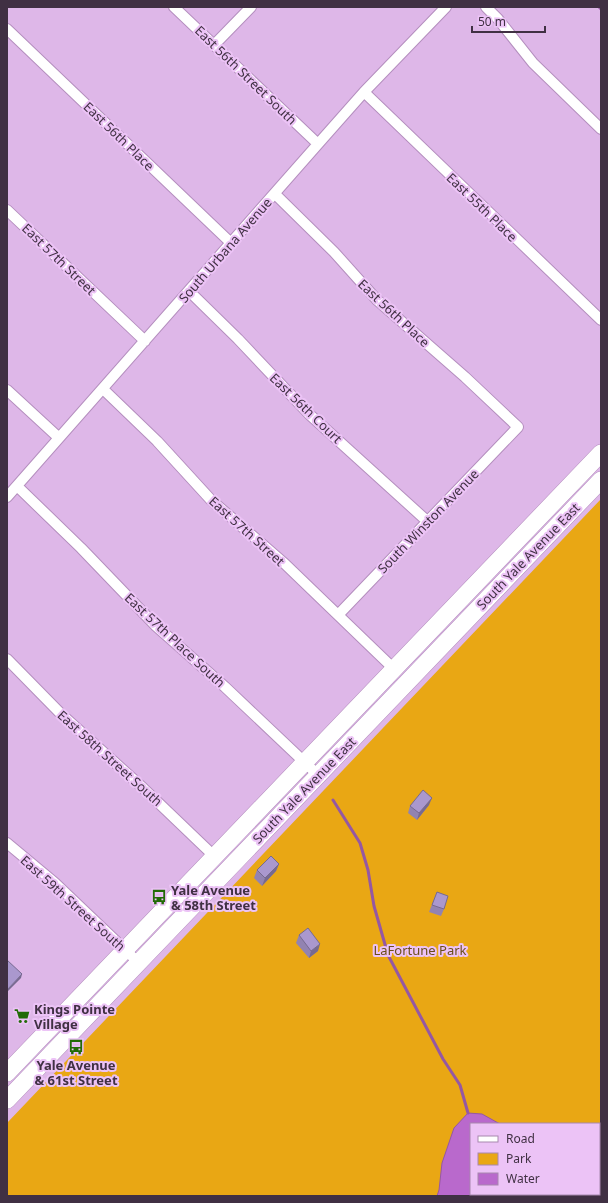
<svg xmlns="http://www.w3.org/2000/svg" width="608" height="1203" font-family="'Noto Sans',sans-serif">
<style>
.green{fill:#e9a714;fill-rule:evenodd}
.water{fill:#b969cc;stroke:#9558a3}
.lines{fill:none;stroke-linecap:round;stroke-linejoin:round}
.stream{stroke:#9558a3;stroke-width:3}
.street-casing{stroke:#b48ebe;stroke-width:12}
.primary-casing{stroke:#b48ebe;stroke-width:18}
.street{stroke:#fff;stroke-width:10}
.primary{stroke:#fff;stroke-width:17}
.wall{fill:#9283b1}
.shaded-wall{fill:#776a90}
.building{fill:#aa98ce;stroke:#776a90}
.labels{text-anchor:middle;stroke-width:4;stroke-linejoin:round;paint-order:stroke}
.street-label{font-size:13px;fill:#403043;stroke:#ecc3f6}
.poi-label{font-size:13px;font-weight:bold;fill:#403043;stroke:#ecc3f6;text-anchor:start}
.park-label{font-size:13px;fill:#6a4e1a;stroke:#ecc3f6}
</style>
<rect width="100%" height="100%" fill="#deb7e8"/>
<path class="green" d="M 601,499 L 601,1196 L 7,1196 L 7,1123 ZM 471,1124 L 599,1124 L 599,1194 L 471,1194 Z"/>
<path class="water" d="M 468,1113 L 482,1114 L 500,1124 L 471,1124 L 471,1194 L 484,1194 L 480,1196 L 437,1196 L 439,1190 L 442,1163 L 454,1128 Z"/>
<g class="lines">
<path class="stream" d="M 599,7 L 601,9
M 333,800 L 360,843 L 368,870 L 374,906 L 388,955 L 443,1059 L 460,1085 L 468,1113"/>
<defs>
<path id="street" d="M 174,7 L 318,144
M 486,7 L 498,19 L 533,63 L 601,129
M 7,29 L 231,243
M 214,45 L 251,7
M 364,92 L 601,320
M 275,194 L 334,252 L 377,300 L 465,377 L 518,427 L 338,615
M 7,210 L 145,341
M 189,291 L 238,339 L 309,414 L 427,521
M 103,389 L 157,441 L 211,500 L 285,564 L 394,669
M 7,390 L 58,437
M 17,486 L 81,548 L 156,626 L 225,687 L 318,775
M 7,497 L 318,144 L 364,92 L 446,7
M 7,659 L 61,714 L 143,788 L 214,856
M 7,843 L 55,883 L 139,963"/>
<path id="primary" d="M 7,1073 L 601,453
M 7,1100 L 601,480"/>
</defs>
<use href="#street" class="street-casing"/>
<use href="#primary" class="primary-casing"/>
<use href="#street" class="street"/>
<use href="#primary" class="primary"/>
</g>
<path class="wall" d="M 429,805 L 417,820 L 408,813 L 410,806 Z
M 279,864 L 276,871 L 262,886 L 254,878 L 257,870 Z
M 437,892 L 444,909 L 441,916 L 429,912 Z
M 299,935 L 318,951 L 309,958 L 296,943 Z"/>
<path class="shaded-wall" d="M 432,798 L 429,805 L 417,820 L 419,813 Z
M 279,864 L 276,871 L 262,886 L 265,878 Z
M 320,944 L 318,951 L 309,958 L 311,951 Z
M 22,974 L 21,978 L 7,992 L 7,990 Z"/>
<path class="building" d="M 423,790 L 432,798 L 419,813 L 410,806 Z
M 271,856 L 279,864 L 265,878 L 257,870 Z
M 437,892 L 448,896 L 444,909 L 432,905 Z
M 308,928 L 320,944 L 311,951 L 299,935 Z
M 7,960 L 22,974 L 7,990 Z"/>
<defs>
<symbol id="bus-bare" viewBox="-9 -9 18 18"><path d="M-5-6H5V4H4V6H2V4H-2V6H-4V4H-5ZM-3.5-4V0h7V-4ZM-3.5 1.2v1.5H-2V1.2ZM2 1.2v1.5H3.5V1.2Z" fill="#226b07" stroke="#ecc3f6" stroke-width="2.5" paint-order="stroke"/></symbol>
<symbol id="supermarket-bare" viewBox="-9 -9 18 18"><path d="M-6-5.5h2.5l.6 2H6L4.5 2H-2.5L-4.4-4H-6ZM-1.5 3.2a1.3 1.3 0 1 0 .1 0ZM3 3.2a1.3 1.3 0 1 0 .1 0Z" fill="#226b07" stroke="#ecc3f6" stroke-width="2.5" paint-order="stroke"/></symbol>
</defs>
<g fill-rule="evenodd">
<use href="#bus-bare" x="148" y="886" width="22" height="22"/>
<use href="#supermarket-bare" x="11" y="1005" width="22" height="22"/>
<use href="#bus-bare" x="65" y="1036" width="22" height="22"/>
</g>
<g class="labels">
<g class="street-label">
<text transform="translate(246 75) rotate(44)" y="5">East 56th Street South</text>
<text transform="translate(119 136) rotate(44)" y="5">East 56th Place</text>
<text transform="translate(482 207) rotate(44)" y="5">East 55th Place</text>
<text transform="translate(225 250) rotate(-49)" y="5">South Urbana Avenue</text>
<text transform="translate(59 259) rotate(44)" y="5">East 57th Street</text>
<text transform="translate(394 313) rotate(43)" y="5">East 56th Place</text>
<text transform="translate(306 408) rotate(44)" y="5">East 56th Court</text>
<text transform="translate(428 521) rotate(-46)" y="5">South Winston Avenue</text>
<text transform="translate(247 531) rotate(42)" y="5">East 57th Street</text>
<text transform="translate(528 556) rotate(-46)" y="5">South Yale Avenue East</text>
<text transform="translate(175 640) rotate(43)" y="5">East 57th Place South</text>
<text transform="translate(110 758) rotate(42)" y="5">East 58th Street South</text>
<text transform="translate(304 790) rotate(-46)" y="5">South Yale Avenue East</text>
<text transform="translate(73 903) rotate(42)" y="5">East 59th Street South</text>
</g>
<g class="poi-label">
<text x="171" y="895">Yale Avenue<tspan x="171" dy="15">&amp; 58th Street</tspan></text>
<text x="34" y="1014">Kings Pointe<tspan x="34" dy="15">Village</tspan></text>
<text x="76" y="1070" text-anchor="middle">Yale Avenue<tspan x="76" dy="15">&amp; 61st Street</tspan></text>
</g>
<g class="park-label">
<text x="420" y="955">LaFortune Park</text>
</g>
</g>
<rect width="608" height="1203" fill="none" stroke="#403043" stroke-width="16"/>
<rect x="470" y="1123" width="130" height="72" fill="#ecc3f6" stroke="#a788ae"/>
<rect x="478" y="1136" width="20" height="6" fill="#ffffff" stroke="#a788ae"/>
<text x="506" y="1143" font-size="12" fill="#403043">Road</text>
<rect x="478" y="1153" width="20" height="12" fill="#e9a714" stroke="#a788ae"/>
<text x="506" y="1163" font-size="12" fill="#403043">Park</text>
<rect x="478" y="1173" width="20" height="12" fill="#b969cc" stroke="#a788ae"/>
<text x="506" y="1183" font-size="12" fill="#403043">Water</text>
<path d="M472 26v6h73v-6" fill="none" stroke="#403043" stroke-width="2"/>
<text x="478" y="26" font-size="12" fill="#403043" stroke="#ecc3f6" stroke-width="3" paint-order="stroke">50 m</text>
</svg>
